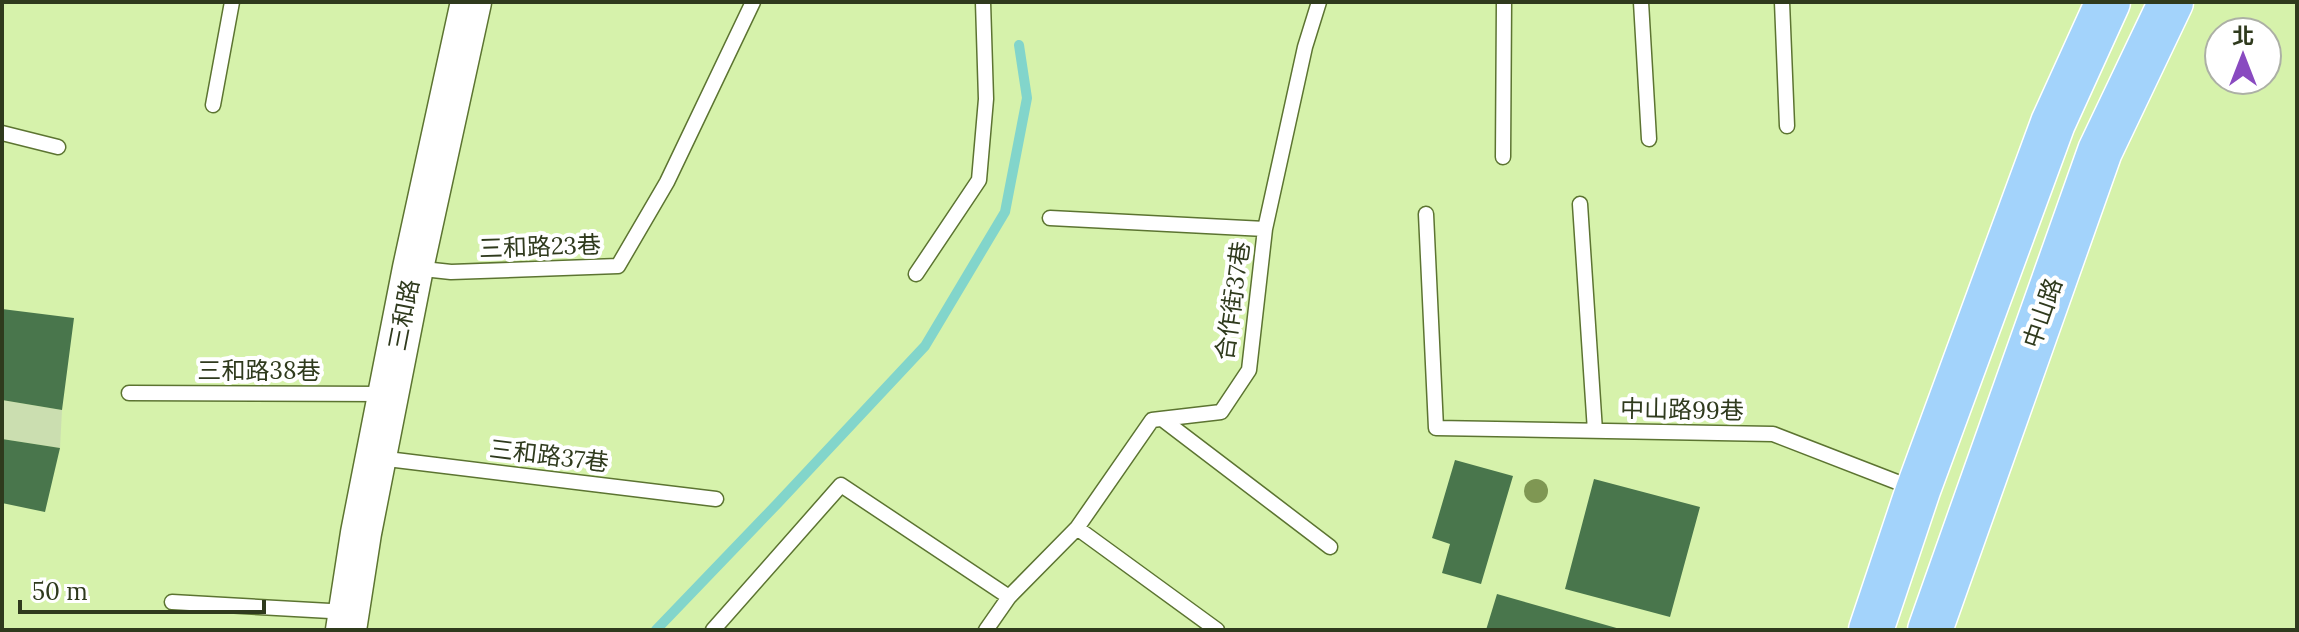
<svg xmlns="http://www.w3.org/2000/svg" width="2299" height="632" font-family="Lora,'Noto Sans TC',serif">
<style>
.green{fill:#cbdeb0}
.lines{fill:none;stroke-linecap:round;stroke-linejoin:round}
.stream{stroke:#82d5cb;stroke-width:10}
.building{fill:#49764c}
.lane-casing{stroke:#5c7431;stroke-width:17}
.secondary-casing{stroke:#5c7431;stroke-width:43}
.primary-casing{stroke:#fff;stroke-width:47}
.lane{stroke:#fff;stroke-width:14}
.secondary{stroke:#fff;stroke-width:40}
.primary{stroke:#a3d3fb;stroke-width:44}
.tree{fill:#7f9753}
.labels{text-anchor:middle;stroke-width:8;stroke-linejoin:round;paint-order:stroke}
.street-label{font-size:24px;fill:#2f3a1d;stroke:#fff}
</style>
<rect width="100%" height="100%" fill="#d6f2ab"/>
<path class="green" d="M 2,400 L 62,410 L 60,448 L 2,439 Z"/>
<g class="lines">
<path class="stream" d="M 656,630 L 777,504 L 925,346 L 1005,212 L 1027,98 L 1019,45"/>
</g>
<path class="building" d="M 2,309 L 74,318 L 62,410 L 2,400 Z
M 2,439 L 60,448 L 45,512 L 2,503 Z
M 1455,460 L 1513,476 L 1481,584 L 1442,573 L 1450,544 L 1432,538 Z
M 1594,479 L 1700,507 L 1670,617 L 1565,589 Z
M 1497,594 L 1620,629 L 1620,630 L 1486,630 Z"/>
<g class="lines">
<defs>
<path id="lane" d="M 1641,2 L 1649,139
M 1782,2 L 1787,126
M 213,105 L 232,2
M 2,133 L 58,147
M 1503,157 L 1504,2
M 1580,204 L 1595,431
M 1426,214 L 1436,428 L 1773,434 L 1915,489
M 1050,218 L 1265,229
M 414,268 L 451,272 L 618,266 L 667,182 L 753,2
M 916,274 L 979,180 L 986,99 L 983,2
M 129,393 L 385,394
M 1162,419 L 1330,547
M 379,458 L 716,499
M 1077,528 L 1217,630
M 172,602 L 348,612
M 713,630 L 841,485 L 1009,597
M 986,630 L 1009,597 L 1077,528 L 1152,420 L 1221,412 L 1249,370 L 1265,229 L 1305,47 L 1319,2"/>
<path id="secondary" d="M 346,630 L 361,533 L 413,268 L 471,2"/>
<path id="primary" d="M 1871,630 L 1918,490 L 2053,123 L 2108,2
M 1930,630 L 2100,151 L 2171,2"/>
</defs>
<use href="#lane" class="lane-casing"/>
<use href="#secondary" class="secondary-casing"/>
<use href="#primary" class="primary-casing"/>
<use href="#lane" class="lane"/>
<use href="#secondary" class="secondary"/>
<use href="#primary" class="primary"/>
</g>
<circle class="tree" cx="1536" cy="491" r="12"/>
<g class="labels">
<g class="street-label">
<text transform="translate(540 247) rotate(-2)" y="8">三和路23巷</text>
<text transform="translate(1233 301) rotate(-82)" y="8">合作街37巷</text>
<text transform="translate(2043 313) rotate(-71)" y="8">中山路</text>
<text transform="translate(404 315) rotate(-79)" y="8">三和路</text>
<text x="259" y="379">三和路38巷</text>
<text transform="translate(1682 410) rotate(1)" y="8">中山路99巷</text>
<text transform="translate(549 456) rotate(7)" y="8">三和路37巷</text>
</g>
</g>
<rect width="2299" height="632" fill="none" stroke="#2f3a1d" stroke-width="8"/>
<g transform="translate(2243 56)"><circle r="38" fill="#ffffff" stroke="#acb0a5" stroke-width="2"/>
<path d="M0-6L14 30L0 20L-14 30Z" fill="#894ac0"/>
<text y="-12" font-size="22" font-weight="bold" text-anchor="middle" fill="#2f3a1d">北</text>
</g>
<path d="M20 600v12h244v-12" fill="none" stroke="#2f3a1d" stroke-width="4"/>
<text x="32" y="600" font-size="24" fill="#2f3a1d" stroke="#ffffff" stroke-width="6" paint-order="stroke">50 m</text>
</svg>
